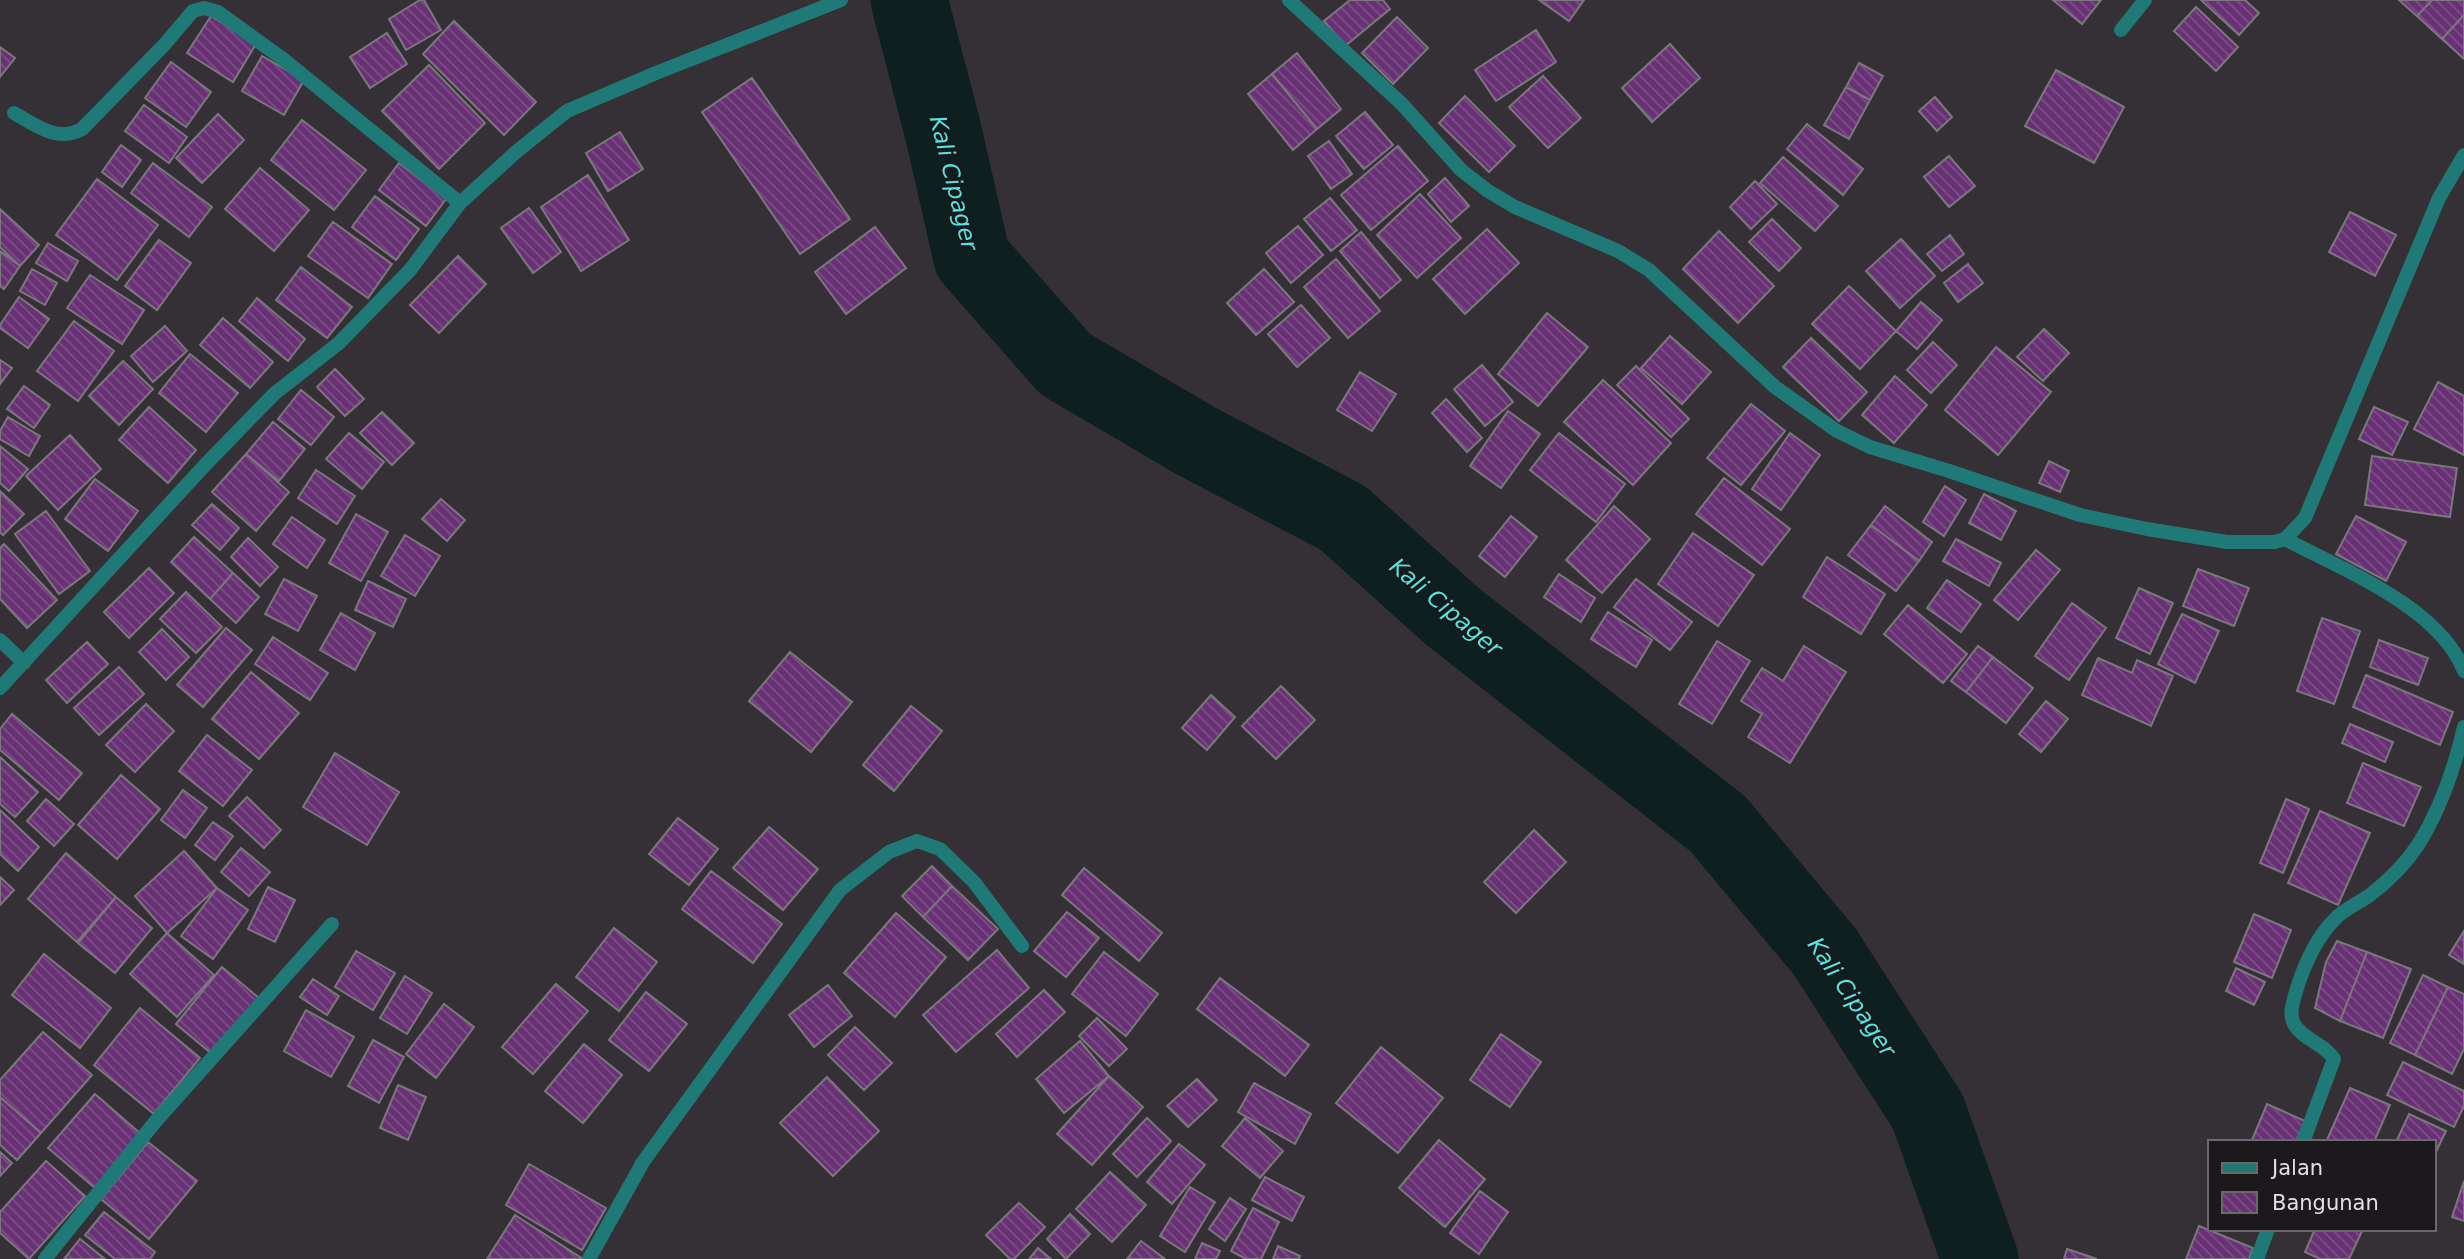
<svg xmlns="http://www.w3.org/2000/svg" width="2464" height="1259" font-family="'DejaVu Sans',sans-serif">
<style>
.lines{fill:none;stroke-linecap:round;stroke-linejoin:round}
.river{stroke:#0d1f1e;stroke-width:77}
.building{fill:url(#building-back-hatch);stroke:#7c777e;stroke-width:2}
.minor{stroke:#1f7a77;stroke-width:14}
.labels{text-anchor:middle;stroke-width:5;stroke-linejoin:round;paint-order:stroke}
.water-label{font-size:23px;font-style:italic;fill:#55e4df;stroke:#1b191b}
</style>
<defs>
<pattern id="building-back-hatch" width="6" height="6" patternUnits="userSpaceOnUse" patternTransform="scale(1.75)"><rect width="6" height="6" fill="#683174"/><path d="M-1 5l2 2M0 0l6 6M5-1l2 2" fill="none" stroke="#7d4e88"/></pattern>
</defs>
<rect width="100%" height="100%" fill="#353036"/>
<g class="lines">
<path class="river" d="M 909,0 L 943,131 L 972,258 L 1065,364 L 1196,441 L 1343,518 L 1452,616 L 1718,824 L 1825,952 L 1928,1112 L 1980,1259"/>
</g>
<path class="building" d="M 420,0 L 424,0 L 441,30 L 406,50 L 389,19 Z
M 1350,0 L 1383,0 L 1390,9 L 1345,46 L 1324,21 Z
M 1539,0 L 1584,0 L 1569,21 Z
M 2053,0 L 2101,0 L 2082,24 Z
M 2201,0 L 2245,0 L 2259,13 L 2239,35 Z
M 2399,0 L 2432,0 L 2417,16 Z
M 2432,0 L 2464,0 L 2464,15 L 2442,39 L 2417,16 Z
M 2196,7 L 2238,47 L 2216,71 L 2174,31 Z
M 2464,15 L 2464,59 L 2442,39 Z
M 211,16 L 256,44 L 233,82 L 187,53 Z
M 1397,17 L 1428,48 L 1393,84 L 1362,53 Z
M 454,21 L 536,102 L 504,135 L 423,54 Z
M 1536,30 L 1556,62 L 1496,101 L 1475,70 Z
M 387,33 L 407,64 L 370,88 L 350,57 Z
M 1670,44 L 1700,78 L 1652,122 L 1622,88 Z
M 0,47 L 15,58 L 0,77 Z
M 1297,53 L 1341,109 L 1317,129 L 1272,74 Z
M 262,56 L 304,80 L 284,115 L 242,91 Z
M 171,62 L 211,92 L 186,127 L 145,98 Z
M 1859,63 L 1883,76 L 1870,100 L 1846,87 Z
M 429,65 L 485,123 L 439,169 L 382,111 Z
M 2056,70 L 2124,107 L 2094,163 L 2025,126 Z
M 1272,74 L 1317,129 L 1293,150 L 1248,94 Z
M 1543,76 L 1581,118 L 1548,148 L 1509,107 Z
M 752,78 L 850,219 L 800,254 L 702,112 Z
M 1846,87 L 1870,100 L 1849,139 L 1824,125 Z
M 1465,96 L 1515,146 L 1489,172 L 1439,123 Z
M 1935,97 L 1952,117 L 1937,131 L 1919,111 Z
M 144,105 L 187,137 L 169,163 L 125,131 Z
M 1365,112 L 1393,145 L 1364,169 L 1336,136 Z
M 218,114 L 244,140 L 202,183 L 176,158 Z
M 302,120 L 366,170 L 334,210 L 271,160 Z
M 1807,124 L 1863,169 L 1843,195 L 1787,149 Z
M 620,132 L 643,169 L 608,191 L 586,153 Z
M 1329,141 L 1352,174 L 1331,189 L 1308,156 Z
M 121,145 L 141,160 L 122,187 L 102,172 Z
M 1398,146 L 1428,181 L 1371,230 L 1341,195 Z
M 1949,156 L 1975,186 L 1949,207 L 1924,177 Z
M 1783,157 L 1838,206 L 1815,231 L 1760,183 Z
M 153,163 L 212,207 L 189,237 L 131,193 Z
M 399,163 L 446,199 L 426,226 L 379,190 Z
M 260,168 L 309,210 L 274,251 L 225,209 Z
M 588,175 L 629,240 L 581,271 L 541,207 Z
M 1445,178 L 1469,206 L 1451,222 L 1428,194 Z
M 97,179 L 158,225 L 117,280 L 56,235 Z
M 1755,181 L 1777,204 L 1751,229 L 1730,207 Z
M 1420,194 L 1461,238 L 1417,278 L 1377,235 Z
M 375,196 L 419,229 L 396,260 L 352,227 Z
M 1330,198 L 1357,230 L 1331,251 L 1304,219 Z
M 529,208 L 561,252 L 533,273 L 501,228 Z
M 0,209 L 39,245 L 20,266 L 0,247 Z
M 2350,212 L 2396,235 L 2375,276 L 2329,252 Z
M 1772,219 L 1801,248 L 1779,271 L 1749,242 Z
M 333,222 L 392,264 L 368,298 L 308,256 Z
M 1298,226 L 1323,255 L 1291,283 L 1266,253 Z
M 875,227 L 906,268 L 846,314 L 815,272 Z
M 1487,229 L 1519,263 L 1465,314 L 1433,279 Z
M 1719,231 L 1774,286 L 1738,323 L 1683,269 Z
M 1361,232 L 1401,280 L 1380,298 L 1340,251 Z
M 1950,235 L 1964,254 L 1942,271 L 1927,254 Z
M 1901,239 L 1935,276 L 1900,308 L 1866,271 Z
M 159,240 L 191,263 L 157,310 L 125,286 Z
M 48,243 L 78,261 L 67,281 L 36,263 Z
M 0,251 L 20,266 L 4,289 L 0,286 Z
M 458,256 L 486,284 L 439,333 L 410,305 Z
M 1336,259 L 1380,311 L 1348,338 L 1304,287 Z
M 1968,264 L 1983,283 L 1958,302 L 1944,283 Z
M 301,267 L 352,307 L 327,338 L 276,300 Z
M 32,269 L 57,283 L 45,305 L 20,291 Z
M 1264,269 L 1294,302 L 1256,335 L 1227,303 Z
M 90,275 L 144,310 L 122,344 L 67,308 Z
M 1849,286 L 1896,331 L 1860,369 L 1812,324 Z
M 19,297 L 49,319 L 28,348 L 0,328 L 0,325 Z
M 257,298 L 305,339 L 288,361 L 239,321 Z
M 1921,302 L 1942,320 L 1917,349 L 1896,331 Z
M 1301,305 L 1330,338 L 1297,367 L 1268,334 Z
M 1547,313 L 1588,347 L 1538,406 L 1498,374 Z
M 223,318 L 273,362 L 250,388 L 200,345 Z
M 74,321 L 114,351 L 78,401 L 37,371 Z
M 165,326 L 187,351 L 153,382 L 131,356 Z
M 2044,329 L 2069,353 L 2043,381 L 2017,357 Z
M 1670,336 L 1711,372 L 1682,404 L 1641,368 Z
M 1811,338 L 1867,392 L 1839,421 L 1783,367 Z
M 1933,342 L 1957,365 L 1931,393 L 1907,370 Z
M 1996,347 L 2051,392 L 1998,455 L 1945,410 Z
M 190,354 L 238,393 L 206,432 L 159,393 Z
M 0,360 L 12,368 L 0,384 Z
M 123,361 L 153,389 L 119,425 L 89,396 Z
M 1482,365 L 1513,402 L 1485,426 L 1454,389 Z
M 1636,366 L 1689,419 L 1671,437 L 1617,385 Z
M 335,369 L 364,399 L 345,416 L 317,387 Z
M 1360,372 L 1396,394 L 1372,431 L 1337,410 Z
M 1895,376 L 1927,405 L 1894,443 L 1862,415 Z
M 1603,380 L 1671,443 L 1633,485 L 1564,422 Z
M 2438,382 L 2464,396 L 2464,455 L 2414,429 Z
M 24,386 L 50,405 L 34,428 L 7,409 Z
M 301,390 L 334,417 L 311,445 L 278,419 Z
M 1446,399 L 1482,438 L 1467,452 L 1432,413 Z
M 1751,404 L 1785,431 L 1741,485 L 1707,458 Z
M 149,407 L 196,450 L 168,483 L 119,440 Z
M 2374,407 L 2408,422 L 2392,455 L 2359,439 Z
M 1508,411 L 1540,434 L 1501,488 L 1470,466 Z
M 382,412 L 414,443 L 392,465 L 360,433 Z
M 8,417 L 40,436 L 29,456 L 0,439 L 0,431 Z
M 273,422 L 305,449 L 279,481 L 246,454 Z
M 349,433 L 384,462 L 362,489 L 326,459 Z
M 1559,433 L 1625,484 L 1596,522 L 1530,470 Z
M 1790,433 L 1820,455 L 1781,510 L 1752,489 Z
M 70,435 L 101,469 L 58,510 L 26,476 Z
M 0,446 L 28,469 L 9,491 L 0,483 Z
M 246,454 L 289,492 L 256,531 L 212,492 Z
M 2372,456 L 2457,468 L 2450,517 L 2365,505 Z
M 2049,461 L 2069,471 L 2060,492 L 2039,483 Z
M 316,470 L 355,496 L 337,524 L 298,498 Z
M 1724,478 L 1790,529 L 1762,565 L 1696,514 Z
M 95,479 L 138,511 L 108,551 L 65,519 Z
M 1945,486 L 1966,500 L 1944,536 L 1923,522 Z
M 0,491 L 24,514 L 3,535 L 0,532 Z
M 1984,494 L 2016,511 L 2001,540 L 1969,523 Z
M 441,499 L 465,520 L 447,541 L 422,519 Z
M 212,504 L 239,528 L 220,550 L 192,525 Z
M 1614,506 L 1650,539 L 1602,593 L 1566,560 Z
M 1885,506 L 1932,542 L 1919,561 L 1871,525 Z
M 46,511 L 90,571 L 59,594 L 15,534 Z
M 356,514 L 388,532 L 361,581 L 329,563 Z
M 1511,516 L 1537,537 L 1505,577 L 1479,556 Z
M 2356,516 L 2406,542 L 2386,581 L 2336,554 Z
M 292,517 L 325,540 L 307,568 L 273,544 Z
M 1871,525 L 1919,561 L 1896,591 L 1848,555 Z
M 1693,533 L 1754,575 L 1718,626 L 1658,584 Z
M 405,535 L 440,556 L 415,596 L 381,576 Z
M 194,537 L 233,573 L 210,599 L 171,562 Z
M 248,538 L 278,567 L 260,586 L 231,557 Z
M 1956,539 L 2001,563 L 1989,586 L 1943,561 Z
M 4,544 L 57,600 L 27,628 L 0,599 L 0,548 Z
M 2036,550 L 2060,570 L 2018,620 L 1994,600 Z
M 1827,557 L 1885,594 L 1861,634 L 1803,597 Z
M 149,568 L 174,593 L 129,638 L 104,612 Z
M 2198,569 L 2249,588 L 2234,626 L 2183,606 Z
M 233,573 L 259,597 L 236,623 L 210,599 Z
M 1559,574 L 1595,598 L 1581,622 L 1544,597 Z
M 284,579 L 317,596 L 298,631 L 265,614 Z
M 1636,579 L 1692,622 L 1670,650 L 1614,607 Z
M 1947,580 L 1981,604 L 1961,632 L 1927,608 Z
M 368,581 L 406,599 L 393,627 L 355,610 Z
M 2139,588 L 2173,603 L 2150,654 L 2116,638 Z
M 186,592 L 222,627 L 196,653 L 160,619 Z
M 2072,603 L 2106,628 L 2069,680 L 2035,656 Z
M 1908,605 L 1967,654 L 1943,683 L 1884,634 Z
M 1608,612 L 1652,640 L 1636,667 L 1591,639 Z
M 341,613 L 375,633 L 355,670 L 320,650 Z
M 2182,614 L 2219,631 L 2195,683 L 2158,664 Z
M 2322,618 L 2360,631 L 2334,704 L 2297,691 Z
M 226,628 L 252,650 L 203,707 L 177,685 Z
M 162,629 L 189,657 L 166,680 L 139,652 Z
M 273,637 L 328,673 L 310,700 L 255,664 Z
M 2379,640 L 2428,658 L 2418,685 L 2370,667 Z
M 1717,641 L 1750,661 L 1712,724 L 1679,704 Z
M 87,642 L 108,664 L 67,703 L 46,680 Z
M 1804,646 L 1846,672 L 1790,763 L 1748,737 L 1762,714 L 1741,701 L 1762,668 L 1783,681 Z
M 1978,646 L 1993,657 L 1966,692 L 1951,681 Z
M 790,652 L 852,702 L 811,752 L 749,701 Z
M 1993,657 L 2033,688 L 2006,723 L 1966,692 Z
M 2098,658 L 2132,673 L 2137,660 L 2173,676 L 2151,726 L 2082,695 Z
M 119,667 L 144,694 L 99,735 L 74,708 Z
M 251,672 L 299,713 L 259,759 L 212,719 Z
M 2366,675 L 2453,712 L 2440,745 L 2353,707 Z
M 1281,686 L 1315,720 L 1276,759 L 1242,726 Z
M 1211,695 L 1235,717 L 1207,750 L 1182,728 Z
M 2046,701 L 2068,719 L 2041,752 L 2019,734 Z
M 146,704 L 174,731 L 135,772 L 106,745 Z
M 911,706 L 942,731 L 894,791 L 863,765 Z
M 12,714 L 82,773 L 59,800 L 0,750 L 0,729 Z
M 2350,724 L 2393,742 L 2385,762 L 2342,743 Z
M 207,735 L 252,770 L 223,806 L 179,771 Z
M 335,753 L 399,792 L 367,845 L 303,807 Z
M 0,757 L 38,792 L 15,817 L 0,804 Z
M 2363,763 L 2421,787 L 2404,826 L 2347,803 Z
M 121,775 L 160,809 L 117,859 L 78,825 Z
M 183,790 L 207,808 L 185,838 L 161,820 Z
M 247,797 L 281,830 L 264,848 L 229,816 Z
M 46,799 L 74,824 L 54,846 L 27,821 Z
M 2286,799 L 2309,809 L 2283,873 L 2260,863 Z
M 0,810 L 39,847 L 18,871 L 0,854 Z
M 2320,811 L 2370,833 L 2338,905 L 2288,883 Z
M 678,818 L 718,849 L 689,885 L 649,854 Z
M 213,822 L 233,836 L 215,860 L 195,845 Z
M 769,827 L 818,869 L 783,910 L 733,868 Z
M 1534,830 L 1566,862 L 1516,913 L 1484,882 Z
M 241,848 L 270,872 L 249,896 L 221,872 Z
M 184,851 L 217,888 L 167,933 L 135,896 Z
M 66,853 L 116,897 L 77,942 L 28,899 Z
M 932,866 L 952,886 L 923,917 L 902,896 Z
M 1084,868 L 1162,933 L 1139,961 L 1062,895 Z
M 711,871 L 782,924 L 753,963 L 682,909 Z
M 0,877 L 14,890 L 0,905 Z
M 952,886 L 998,929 L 968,960 L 923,917 Z
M 268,887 L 295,900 L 275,942 L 248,929 Z
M 217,888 L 248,910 L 213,959 L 181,936 Z
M 116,897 L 152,928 L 115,973 L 78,943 Z
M 1067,912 L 1099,938 L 1066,977 L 1034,951 Z
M 896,913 L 946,957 L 895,1017 L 844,973 Z
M 2254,914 L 2291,930 L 2272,978 L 2234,962 Z
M 614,928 L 657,962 L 619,1011 L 576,977 Z
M 2464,931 L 2464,964 L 2449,955 Z
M 167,933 L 214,975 L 177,1017 L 130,974 Z
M 2337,941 L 2367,952 L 2340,1021 L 2315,1008 L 2326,962 Z
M 997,950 L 1029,988 L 956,1052 L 923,1015 Z
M 356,951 L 395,973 L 373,1010 L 335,987 Z
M 1104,952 L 1158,994 L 1126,1036 L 1072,994 Z
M 2367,952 L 2411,969 L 2383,1038 L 2340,1021 Z
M 44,954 L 111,1008 L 80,1048 L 12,995 Z
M 222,967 L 259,998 L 212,1054 L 176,1024 Z
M 2236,968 L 2265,982 L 2254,1005 L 2226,991 Z
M 2423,975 L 2448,987 L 2415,1055 L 2390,1043 Z
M 405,976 L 432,993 L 407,1034 L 380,1018 Z
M 1220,978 L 1309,1045 L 1285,1076 L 1197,1009 Z
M 313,979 L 339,996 L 327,1015 L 300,997 Z
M 556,984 L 588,1011 L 533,1074 L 502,1047 Z
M 828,985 L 852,1016 L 814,1047 L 789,1015 Z
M 2448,987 L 2464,994 L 2464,1049 L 2452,1074 L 2415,1055 Z
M 1044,990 L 1065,1012 L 1017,1057 L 996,1034 Z
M 646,992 L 687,1024 L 649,1071 L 609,1040 Z
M 444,1004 L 474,1027 L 436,1078 L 406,1054 Z
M 140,1008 L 200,1058 L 154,1114 L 94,1065 Z
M 306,1010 L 354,1037 L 331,1077 L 284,1051 Z
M 1097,1018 L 1127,1049 L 1109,1066 L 1079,1036 Z
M 855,1027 L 892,1063 L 864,1090 L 828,1055 Z
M 43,1032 L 92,1075 L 41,1133 L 0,1097 L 0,1080 Z
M 1501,1034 L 1541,1062 L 1510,1107 L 1470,1080 Z
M 373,1040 L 404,1057 L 379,1103 L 348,1086 Z
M 1080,1041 L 1109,1076 L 1064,1113 L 1036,1079 Z
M 584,1044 L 622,1075 L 583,1123 L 545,1091 Z
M 1381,1047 L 1443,1098 L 1398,1153 L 1336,1103 Z
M 2403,1062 L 2464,1091 L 2464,1106 L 2454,1127 L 2387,1095 Z
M 1109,1076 L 1143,1107 L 1092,1165 L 1057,1134 Z
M 827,1077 L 879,1131 L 833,1176 L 780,1123 Z
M 1197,1079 L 1217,1100 L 1188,1127 L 1167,1106 Z
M 1254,1083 L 1311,1114 L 1295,1144 L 1238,1112 Z
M 398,1085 L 426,1097 L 408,1140 L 380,1128 Z
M 2350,1088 L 2390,1105 L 2374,1142 L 2326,1142 Z
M 95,1094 L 141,1134 L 95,1188 L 48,1148 Z
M 0,1097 L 41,1133 L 17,1160 L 0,1145 Z
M 2267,1104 L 2305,1121 L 2296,1142 L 2257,1142 L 2252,1140 Z
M 2409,1114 L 2446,1131 L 2434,1156 L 2434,1142 L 2396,1142 Z
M 1147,1118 L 1171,1141 L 1137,1177 L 1113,1154 Z
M 1245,1118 L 1283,1151 L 1260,1178 L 1222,1146 Z
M 1439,1140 L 1485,1179 L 1445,1227 L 1399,1188 Z
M 148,1142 L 197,1181 L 149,1239 L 101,1199 Z
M 1179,1144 L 1205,1165 L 1172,1204 L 1147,1182 Z
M 0,1152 L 12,1163 L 0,1176 Z
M 46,1161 L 85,1196 L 29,1259 L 0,1233 L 0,1212 Z
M 529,1164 L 606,1208 L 582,1250 L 506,1205 Z
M 1110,1172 L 1146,1205 L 1112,1242 L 1076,1209 Z
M 1265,1177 L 1304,1197 L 1292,1221 L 1252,1200 Z
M 2464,1181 L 2464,1221 L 2452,1217 Z
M 1190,1187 L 1215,1202 L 1185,1252 L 1160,1236 Z
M 1480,1191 L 1508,1212 L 1479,1254 L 1450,1233 Z
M 1230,1198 L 1246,1209 L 1225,1241 L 1209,1229 Z
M 1019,1203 L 1045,1227 L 1014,1259 L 1010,1259 L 986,1235 Z
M 1253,1208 L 1279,1222 L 1261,1259 L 1246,1259 L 1231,1251 Z
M 104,1212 L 155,1252 L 150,1259 L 115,1259 L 85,1235 Z
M 1070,1214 L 1090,1234 L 1066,1259 L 1047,1239 Z
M 515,1215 L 583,1259 L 487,1259 Z
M 2199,1226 L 2253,1248 L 2249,1259 L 2186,1259 Z
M 2315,1229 L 2363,1229 L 2349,1259 L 2320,1259 L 2305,1252 Z
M 80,1239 L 105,1259 L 64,1259 Z
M 1141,1241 L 1165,1259 L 1127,1259 Z
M 1202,1243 L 1220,1251 L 1216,1259 L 1195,1259 Z
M 1278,1246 L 1300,1256 L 1299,1259 L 1273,1259 Z
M 1038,1248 L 1051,1259 L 1029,1259 Z
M 2067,1249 L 2097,1259 L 2064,1259 Z"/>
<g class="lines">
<path class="minor" d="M 1289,0 L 1402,104 L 1461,170 L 1488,191 L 1515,207 L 1618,251 L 1649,270 L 1775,387 L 1837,431 L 1870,447 L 1949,471 L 2080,515 L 2147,529 L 2227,542 L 2275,542 L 2285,539 L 2305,518 L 2439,198 L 2464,155
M 2121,30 L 2145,0
M 14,113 C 35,125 58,143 82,129 L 164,45 L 193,11 L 204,8 L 218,12 L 283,59 L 460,203
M 2285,539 C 2343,570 2439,607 2464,671
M 0,640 L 24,663
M 0,688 L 205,465 L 274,394 L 339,343 L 410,270 L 460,203 L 516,152 L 567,111 L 656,73 L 841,0
M 2303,1142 L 2334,1059 C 2325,1044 2303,1040 2294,1024 C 2288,1013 2294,1000 2297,988 C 2305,963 2316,938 2335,919 C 2344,909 2359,903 2370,895 C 2387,882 2406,863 2418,845 C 2440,810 2455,766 2464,727
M 45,1259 L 155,1122 L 332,924
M 589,1259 L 643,1162 L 840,890 L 889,852 L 917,841 L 940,849 L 974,882 L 1022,946
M 2257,1259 L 2268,1229"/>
</g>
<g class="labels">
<g class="water-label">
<text transform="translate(954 183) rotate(76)" y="8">Kali Cipager</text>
<text transform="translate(1446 607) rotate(40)" y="8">Kali Cipager</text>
<text transform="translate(1852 997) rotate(56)" y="8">Kali Cipager</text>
</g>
</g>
<rect x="2208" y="1140" width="228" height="91" fill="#1b191b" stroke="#6b686b" stroke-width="2"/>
<rect x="2222" y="1163" width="35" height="10" fill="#1f7a77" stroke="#6b686b" stroke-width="2"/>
<text x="2272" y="1175" font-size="21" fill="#e2dfe3">Jalan</text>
<rect x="2222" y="1192" width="35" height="21" fill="url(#building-back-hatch)" stroke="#6b686b" stroke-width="2"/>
<text x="2272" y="1210" font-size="21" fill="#e2dfe3">Bangunan</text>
</svg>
